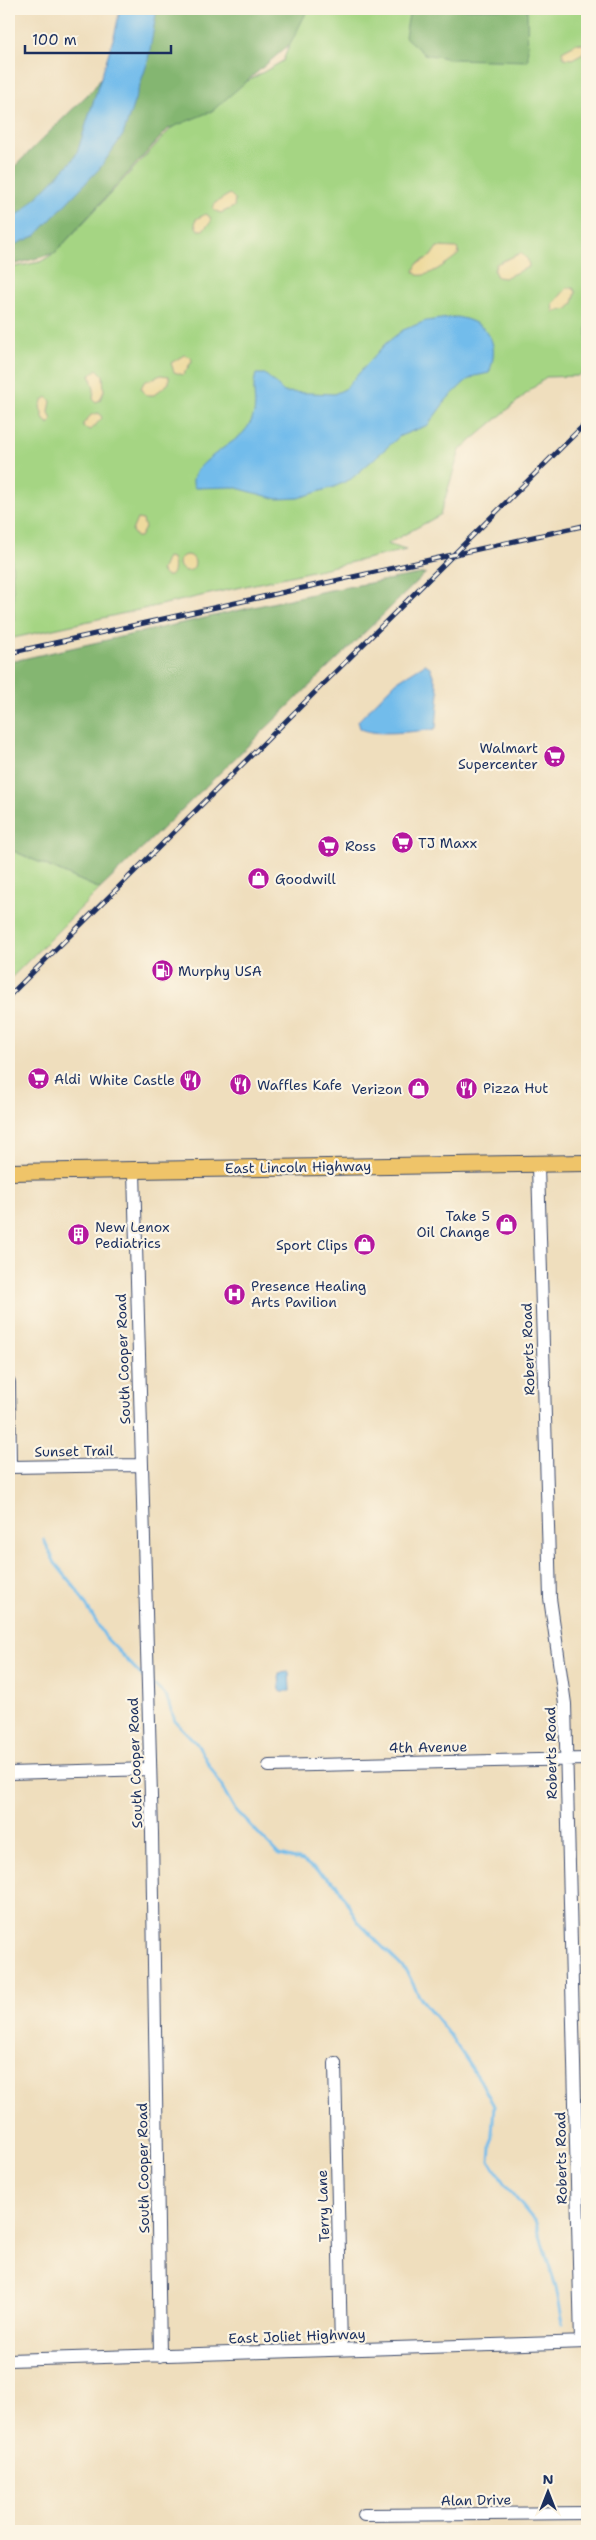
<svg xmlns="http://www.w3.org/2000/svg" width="596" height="2540" font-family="'Shantell Sans',sans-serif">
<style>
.green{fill:#a5d583;stroke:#608270}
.forest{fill:#84b671;stroke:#507268}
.sand{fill:#eeda9e;stroke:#84847e}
.water{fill:#72bceb;stroke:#4676a4}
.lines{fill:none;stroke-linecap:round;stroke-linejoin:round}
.stream{stroke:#72bceb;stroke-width:3}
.minor-casing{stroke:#3b496c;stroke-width:14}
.major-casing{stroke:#3b496c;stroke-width:18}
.minor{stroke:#fff;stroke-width:12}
.major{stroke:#efc469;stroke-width:16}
.rail-casing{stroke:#1b2f5e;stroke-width:5}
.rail{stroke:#fcf5e5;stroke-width:3;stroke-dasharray:9;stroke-linecap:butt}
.labels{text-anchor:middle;stroke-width:4.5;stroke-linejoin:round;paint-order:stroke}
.poi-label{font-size:14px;fill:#1b2f5e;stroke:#fcf5e5;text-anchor:start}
.street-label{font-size:14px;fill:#1b2f5e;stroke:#fcf5e5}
</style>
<rect width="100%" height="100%" fill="#fcf5e5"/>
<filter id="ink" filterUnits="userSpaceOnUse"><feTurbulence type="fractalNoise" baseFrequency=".02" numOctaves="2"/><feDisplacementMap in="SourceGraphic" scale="10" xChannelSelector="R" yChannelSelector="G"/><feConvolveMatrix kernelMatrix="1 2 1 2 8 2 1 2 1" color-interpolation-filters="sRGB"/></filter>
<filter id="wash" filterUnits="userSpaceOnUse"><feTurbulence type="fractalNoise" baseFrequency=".0096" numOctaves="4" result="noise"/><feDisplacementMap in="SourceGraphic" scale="20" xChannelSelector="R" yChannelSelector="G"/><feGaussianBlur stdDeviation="1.12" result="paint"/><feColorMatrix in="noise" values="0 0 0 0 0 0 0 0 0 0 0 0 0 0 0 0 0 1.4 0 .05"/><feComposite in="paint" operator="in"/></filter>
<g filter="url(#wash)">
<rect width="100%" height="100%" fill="#efdebd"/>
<path class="green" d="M 303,9 L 587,9 L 587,370 L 577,376 L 546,377 L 460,450 L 440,515 L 387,544 L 406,550 L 9,639 L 9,621 L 14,621 L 9,490 L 9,268 L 40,262 L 55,253 L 179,120 L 283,61 Z
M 9,849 L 100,889 L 9,980 Z"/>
<path class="forest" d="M 145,9 L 308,9 L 291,43 L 212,111 L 168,129 L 55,253 L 9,266 L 9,172 L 94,88 Z
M 410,9 L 527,9 L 528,61 L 451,59 L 424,54 L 405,37 Z
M 426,573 L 100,889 L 9,849 L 9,662 L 325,591 Z"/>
<path class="sand" d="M 577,43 L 583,44 L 585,47 L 583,53 L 572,59 L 564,58 L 562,51 Z
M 230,194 L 235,199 L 234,207 L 221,213 L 213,210 L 215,203 Z
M 206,214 L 210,217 L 211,222 L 203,230 L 198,230 L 195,225 L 196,219 Z
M 437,247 L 457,248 L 459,254 C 450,261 429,278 417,275 L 414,271 L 417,264 L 431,256 Z
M 521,253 L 528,260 L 529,267 L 504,278 L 497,277 L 494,271 L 496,264 Z
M 567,288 L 573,288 L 576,292 L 573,303 L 568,309 L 554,312 L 553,304 Z
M 184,355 L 191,357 L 192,361 L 183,375 L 174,372 L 171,363 Z
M 97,369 L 103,375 L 104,391 L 100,400 L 96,402 L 93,399 L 94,389 L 90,375 Z
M 161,375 L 169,376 L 169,383 L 154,395 L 146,395 L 141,388 L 144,382 Z
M 47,397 L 51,401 L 49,412 L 52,420 L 49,424 L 44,420 L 40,407 L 42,401 Z
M 99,413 L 102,418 L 91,430 L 84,428 L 83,424 L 91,415 Z
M 137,519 L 143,520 L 145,528 L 140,537 L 136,537 L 132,531 Z
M179 563a8 8 0 1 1 16 0a8 8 0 1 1-16 0Z
M 167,557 L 172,558 C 174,563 175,573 170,576 L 166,576 L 161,571 Z"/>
<path class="water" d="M 120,9 L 157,9 L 148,61 L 123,135 L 100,168 L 35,236 L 9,247 L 9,220 L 23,211 L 71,162 L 77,153 L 115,33 Z
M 456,317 C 488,322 501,342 489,373 L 475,376 L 466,381 L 447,399 L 428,425 L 400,436 L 351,479 L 334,487 L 298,498 L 277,499 L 233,487 L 195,488 C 182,469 232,445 243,433 C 264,409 249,398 256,374 L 265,374 L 284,392 L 334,394 L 345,389 L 385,344 L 403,330 L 426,321 Z
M 425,664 L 430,667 L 439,692 L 436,728 L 431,730 C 414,731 372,737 360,728 L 358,721 L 396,682 Z
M 289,1672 L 290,1691 L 280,1691 L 279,1673 Z"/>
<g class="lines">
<path class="stream" d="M 44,1540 L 55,1563 L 76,1589 L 106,1638 L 143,1677
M 155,1686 L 166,1696 L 175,1721 L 197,1744 L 234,1808 L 279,1855 L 303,1861 L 337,1885 L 358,1922 L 407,1972 L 419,1996 L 449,2034 L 480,2080 L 494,2106 L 490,2161 L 506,2186 L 536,2223 L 556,2287 L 563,2323"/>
</g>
</g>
<g filter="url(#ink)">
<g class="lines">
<defs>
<path id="minor" d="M 538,1165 L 550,1598 L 565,1704 L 581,2342
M 134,1171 L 152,1833 L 160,2356
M 9,1382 L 10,1467
M 9,1467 L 140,1465
M 269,1766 L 587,1759
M 9,1773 L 150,1769
M 335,2063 L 341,2349
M 9,2360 L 587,2342
M 364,2515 L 587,2513"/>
<path id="major" d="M 9,1172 L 587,1163"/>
</defs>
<use href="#minor" class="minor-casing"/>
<use href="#major" class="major-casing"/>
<use href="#minor" class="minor"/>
<use href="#major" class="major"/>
<defs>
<path id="rail" d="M 9,653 L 587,525
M 9,996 L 587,422"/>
</defs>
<use href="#rail" class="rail-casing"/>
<use href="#rail" class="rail"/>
</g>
</g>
<defs>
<symbol id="supermarket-disc" viewBox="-11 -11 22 22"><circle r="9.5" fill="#b5179e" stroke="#fcf5e5"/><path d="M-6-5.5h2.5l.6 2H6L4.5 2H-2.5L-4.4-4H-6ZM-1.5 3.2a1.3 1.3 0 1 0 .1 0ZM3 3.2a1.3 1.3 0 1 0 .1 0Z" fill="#fff"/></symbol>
<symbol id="shop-disc" viewBox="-11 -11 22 22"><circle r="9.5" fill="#b5179e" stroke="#fcf5e5"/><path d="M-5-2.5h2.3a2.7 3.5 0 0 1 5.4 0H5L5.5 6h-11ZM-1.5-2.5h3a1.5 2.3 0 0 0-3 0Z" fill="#fff"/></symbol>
<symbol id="fuel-disc" viewBox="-11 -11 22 22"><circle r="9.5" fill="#b5179e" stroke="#fcf5e5"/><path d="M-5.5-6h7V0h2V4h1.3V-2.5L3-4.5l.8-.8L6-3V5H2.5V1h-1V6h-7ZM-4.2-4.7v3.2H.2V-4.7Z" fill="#fff"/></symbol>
<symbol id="restaurant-disc" viewBox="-11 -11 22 22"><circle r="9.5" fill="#b5179e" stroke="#fcf5e5"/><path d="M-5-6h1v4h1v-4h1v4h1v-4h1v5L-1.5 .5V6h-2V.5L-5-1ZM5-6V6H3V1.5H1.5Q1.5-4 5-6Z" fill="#fff"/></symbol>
<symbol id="building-disc" viewBox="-11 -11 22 22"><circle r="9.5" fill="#b5179e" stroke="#fcf5e5"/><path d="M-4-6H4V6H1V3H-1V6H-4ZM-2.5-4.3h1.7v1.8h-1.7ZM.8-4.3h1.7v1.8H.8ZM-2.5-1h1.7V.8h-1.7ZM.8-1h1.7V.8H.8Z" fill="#fff"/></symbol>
<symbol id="hospital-disc" viewBox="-11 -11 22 22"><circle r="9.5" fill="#b5179e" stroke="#fcf5e5"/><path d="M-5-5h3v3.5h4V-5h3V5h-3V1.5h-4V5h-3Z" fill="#fff"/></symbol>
</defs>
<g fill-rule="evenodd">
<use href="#supermarket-disc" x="542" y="744" width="25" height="25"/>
<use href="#supermarket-disc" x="390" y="830" width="25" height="25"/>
<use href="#supermarket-disc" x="316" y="834" width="25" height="25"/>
<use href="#shop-disc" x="246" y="866" width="25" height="25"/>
<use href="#fuel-disc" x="150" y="958" width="25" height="25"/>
<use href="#supermarket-disc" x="26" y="1066" width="25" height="25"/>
<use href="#restaurant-disc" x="178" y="1068" width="25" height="25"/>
<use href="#restaurant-disc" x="228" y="1072" width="25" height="25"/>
<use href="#restaurant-disc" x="454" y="1076" width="25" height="25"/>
<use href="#shop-disc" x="406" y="1076" width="25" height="25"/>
<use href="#shop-disc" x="494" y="1212" width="25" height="25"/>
<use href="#building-disc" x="66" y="1222" width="25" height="25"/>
<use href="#shop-disc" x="352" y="1232" width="25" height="25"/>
<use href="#hospital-disc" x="222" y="1282" width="25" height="25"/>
</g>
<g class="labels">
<g class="poi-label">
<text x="538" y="753" text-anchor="end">Walmart<tspan x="538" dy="16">Supercenter</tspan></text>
<text x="418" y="848">TJ Maxx</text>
<text x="345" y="851">Ross</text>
<text x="275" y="884">Goodwill</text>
<text x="178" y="976">Murphy USA</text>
<text x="54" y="1084">Aldi</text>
<text x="175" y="1085" text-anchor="end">White Castle</text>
<text x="257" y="1090">Waffles Kafe</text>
<text x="483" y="1093">Pizza Hut</text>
<text x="402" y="1094" text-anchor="end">Verizon</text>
<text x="490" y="1221" text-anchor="end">Take 5<tspan x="490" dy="16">Oil Change</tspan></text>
<text x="95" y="1232">New Lenox<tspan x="95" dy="16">Pediatrics</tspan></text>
<text x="348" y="1250" text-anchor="end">Sport Clips</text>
<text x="251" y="1291">Presence Healing<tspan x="251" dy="16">Arts Pavilion</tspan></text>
</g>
<g class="street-label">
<text transform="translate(298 1167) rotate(-1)" y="5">East Lincoln Highway</text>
<text transform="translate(528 1349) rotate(-92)" y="5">Roberts Road</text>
<text transform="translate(123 1359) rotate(-92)" y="5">South Cooper Road</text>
<text transform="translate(74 1451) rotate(-1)" y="5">Sunset Trail</text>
<text transform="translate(428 1747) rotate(-1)" y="5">4th Avenue</text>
<text transform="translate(551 1753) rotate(-91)" y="5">Roberts Road</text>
<text transform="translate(135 1763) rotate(-92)" y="5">South Cooper Road</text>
<text transform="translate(561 2158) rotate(-91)" y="5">Roberts Road</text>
<text transform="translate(143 2168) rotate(-91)" y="5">South Cooper Road</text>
<text transform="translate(323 2206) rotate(-92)" y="5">Terry Lane</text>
<text transform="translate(297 2336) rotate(-2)" y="5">East Joliet Highway</text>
<text transform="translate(476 2500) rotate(-1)" y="5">Alan Drive</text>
</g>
</g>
<rect width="596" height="2540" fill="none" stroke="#fcf5e5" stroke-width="30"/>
<g transform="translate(548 2492)" stroke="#fcf5e5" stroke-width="4" paint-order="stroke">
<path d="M0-4L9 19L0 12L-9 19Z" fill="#1b2f5e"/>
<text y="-8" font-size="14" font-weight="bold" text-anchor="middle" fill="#1b2f5e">N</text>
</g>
<path d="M25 45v8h146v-8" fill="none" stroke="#1b2f5e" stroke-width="2.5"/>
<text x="32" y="45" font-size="15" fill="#1b2f5e" stroke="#fcf5e5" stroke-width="4" paint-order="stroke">100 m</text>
</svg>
